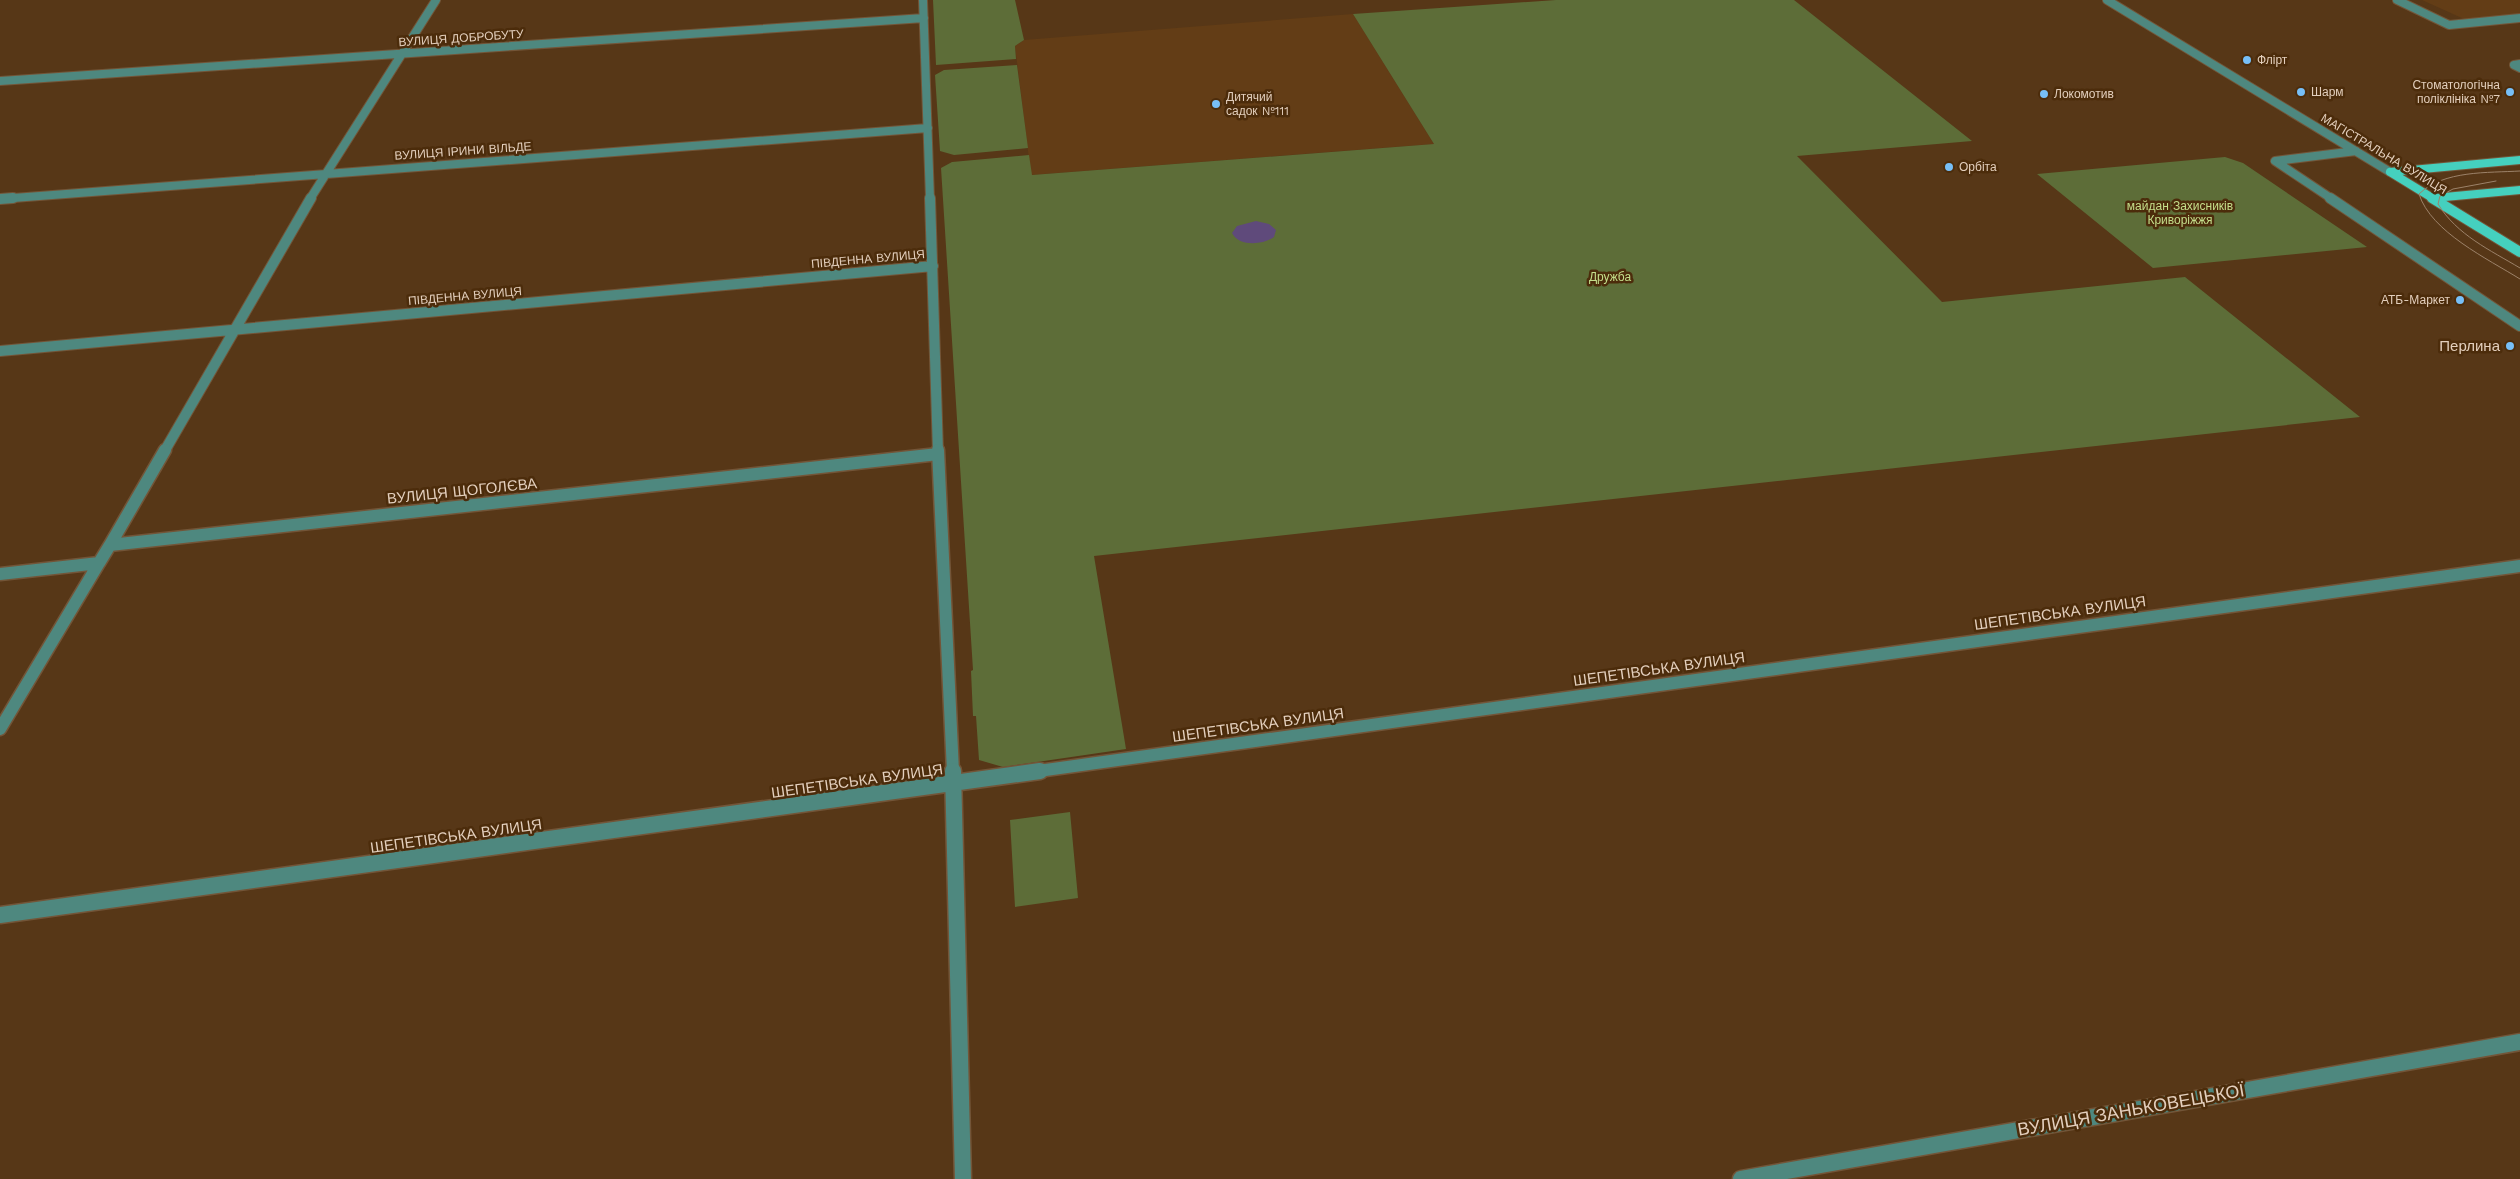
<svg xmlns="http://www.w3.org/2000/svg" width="2520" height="1179" font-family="'Work Sans',sans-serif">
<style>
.built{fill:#633d16}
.green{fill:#5d6d38}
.water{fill:#5f4a7b}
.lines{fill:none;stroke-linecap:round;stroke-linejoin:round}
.minor-far3-casing{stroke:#735538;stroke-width:10}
.minor-far2-casing{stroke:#735538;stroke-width:12}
.minor-far1-casing{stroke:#735538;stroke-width:15}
.minor-casing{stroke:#735538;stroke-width:19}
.major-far1-casing{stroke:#735538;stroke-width:10}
.major-casing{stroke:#735538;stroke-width:12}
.minor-far3{stroke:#4e887f;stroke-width:8}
.minor-far2{stroke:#4e887f;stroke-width:10}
.minor-far1{stroke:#4e887f;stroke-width:12}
.minor{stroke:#4e887f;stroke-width:16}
.major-far1{stroke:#45d0be;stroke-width:8}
.major{stroke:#45d0be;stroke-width:10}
.tram{stroke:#9c8269;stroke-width:1}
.poi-dot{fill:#77bff7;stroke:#4c2c0b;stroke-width:2}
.labels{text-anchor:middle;stroke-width:5;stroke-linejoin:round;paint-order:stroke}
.far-street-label{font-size:12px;fill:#e3cfbd;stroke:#4c2c0b}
.far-poi-label{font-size:12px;fill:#e3cfbd;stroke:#4c2c0b;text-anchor:start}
.far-park-label{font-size:12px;fill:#c4de8b;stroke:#4c2c0b}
.poi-label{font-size:15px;fill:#e3cfbd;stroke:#4c2c0b;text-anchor:end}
.street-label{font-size:15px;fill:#e3cfbd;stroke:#4c2c0b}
.near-street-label{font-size:18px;fill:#e3cfbd;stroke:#4c2c0b}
</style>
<rect width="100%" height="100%" fill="#573717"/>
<path class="built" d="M 2422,0 L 2520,0 L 2520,14 L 2464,19 Z
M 1353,14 L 1434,144 L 1031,175 L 1015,46 L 1024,40 Z"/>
<path class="green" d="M 933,0 L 1015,0 L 1024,40 L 1015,46 L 1016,59 L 936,65 Z
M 1556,0 L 1794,0 L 1972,141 L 1797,156 L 1942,302 L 2185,277 L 2360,417 L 1094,556 L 1126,749 L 1003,767 L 979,760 L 976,716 L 973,716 L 971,671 L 973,670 L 941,168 L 952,162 L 1029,155 L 1032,175 L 1434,144 L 1353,14 Z
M 1017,65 L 1028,148 L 954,155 L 940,151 L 935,75 L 944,70 Z
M 2225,157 L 2243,163 L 2367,247 L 2153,268 L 2037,174 Z
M 1070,812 L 1078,898 L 1015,907 L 1010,820 Z"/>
<path class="water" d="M 1256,221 L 1269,224 L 1276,230 L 1274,237 C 1263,245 1239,247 1232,233 L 1237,226 Z"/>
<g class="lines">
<defs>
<path id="minor-far3" d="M 923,0 L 930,199
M 2107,0 L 2390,172
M 2397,0 L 2449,25 L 2520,18
M 2520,64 L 2514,65 L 2520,68
M 0,81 L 924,18
M 0,199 L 928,128
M 310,199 L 436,0
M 2332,199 L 2275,161 L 2356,151"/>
<path id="minor-far2" d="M 930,198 L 938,452
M 2330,198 L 2520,326
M 0,199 L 13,198
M 0,351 L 933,266
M 164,452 L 311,198"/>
<path id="minor-far1" d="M 938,450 L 953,772
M 110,545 L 165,450
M 0,574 L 99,563 L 110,545 L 938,454
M 0,729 L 99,563
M 1031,772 L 2520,566"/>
<path id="minor" d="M 953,771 L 963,1179
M 0,915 L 1040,771
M 1741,1179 L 2520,1042"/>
<path id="major-far1" d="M 2390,172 L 2434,199
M 2390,172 L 2520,160
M 2434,198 L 2520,190"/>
<path id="major" d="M 2432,198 L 2520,252"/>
</defs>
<use href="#minor-far3" class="minor-far3-casing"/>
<use href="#minor-far2" class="minor-far2-casing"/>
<use href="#minor-far1" class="minor-far1-casing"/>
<use href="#minor" class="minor-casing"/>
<use href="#major-far1" class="major-far1-casing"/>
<use href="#major" class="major-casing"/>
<use href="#minor-far3" class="minor-far3"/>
<use href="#minor-far2" class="minor-far2"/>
<use href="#minor-far1" class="minor-far1"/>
<use href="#minor" class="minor"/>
<use href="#major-far1" class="major-far1"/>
<use href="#major" class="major"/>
<path class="tram" d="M 2520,171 C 2488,173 2444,170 2419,194 C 2431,232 2488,259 2520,279
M 2496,181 L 2453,189 L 2440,196 L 2438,204 C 2457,235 2490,250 2520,268"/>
</g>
<g class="poi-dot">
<circle cx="2247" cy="60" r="5"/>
<circle cx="2301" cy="92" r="5"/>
<circle cx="2510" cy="92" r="5"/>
<circle cx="2044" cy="94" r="5"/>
<circle cx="1216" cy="104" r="5"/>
<circle cx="1949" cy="167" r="5"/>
<circle cx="2460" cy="300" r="5"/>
<circle cx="2510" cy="346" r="5"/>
</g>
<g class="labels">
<g class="far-street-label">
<text transform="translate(461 38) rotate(-4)" y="4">ВУЛИЦЯ ДОБРОБУТУ</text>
<text transform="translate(463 151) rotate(-4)" y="4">ВУЛИЦЯ ІРИНИ ВІЛЬДЕ</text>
<text transform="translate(2384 154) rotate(31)" y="4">МАГІСТРАЛЬНА ВУЛИЦЯ</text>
<text transform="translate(868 259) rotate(-5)" y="4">ПІВДЕННА ВУЛИЦЯ</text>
<text transform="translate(465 296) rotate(-5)" y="4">ПІВДЕННА ВУЛИЦЯ</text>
</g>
<g class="far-poi-label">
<text x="2257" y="64">Флірт</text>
<text x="2500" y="89" text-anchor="end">Стоматологічна<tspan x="2500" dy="14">поліклініка №7</tspan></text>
<text x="2311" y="96">Шарм</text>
<text x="2054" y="98">Локомотив</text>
<text x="1226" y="101">Дитячий<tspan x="1226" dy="14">садок №111</tspan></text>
<text x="1959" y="171">Орбіта</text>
<text x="2450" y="304" text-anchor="end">АТБ-Маркет</text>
</g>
<g class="far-park-label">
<text x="2180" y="210">майдан Захисників<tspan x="2180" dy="14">Криворіжжя</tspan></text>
<text x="1610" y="281">Дружба</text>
</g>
<g class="poi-label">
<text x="2500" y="351">Перлина</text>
</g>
<g class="street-label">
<text transform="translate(462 491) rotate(-6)" y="5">ВУЛИЦЯ ЩОГОЛЄВА</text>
<text transform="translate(2060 613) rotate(-8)" y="5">ШЕПЕТІВСЬКА ВУЛИЦЯ</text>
<text transform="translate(1659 669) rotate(-8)" y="5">ШЕПЕТІВСЬКА ВУЛИЦЯ</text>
<text transform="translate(1258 725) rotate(-8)" y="5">ШЕПЕТІВСЬКА ВУЛИЦЯ</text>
<text transform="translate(857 781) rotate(-8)" y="5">ШЕПЕТІВСЬКА ВУЛИЦЯ</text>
<text transform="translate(456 836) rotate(-8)" y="5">ШЕПЕТІВСЬКА ВУЛИЦЯ</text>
</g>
<g class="near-street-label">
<text transform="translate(2131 1110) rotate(-10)" y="6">ВУЛИЦЯ ЗАНЬКОВЕЦЬКОЇ</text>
</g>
</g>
</svg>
